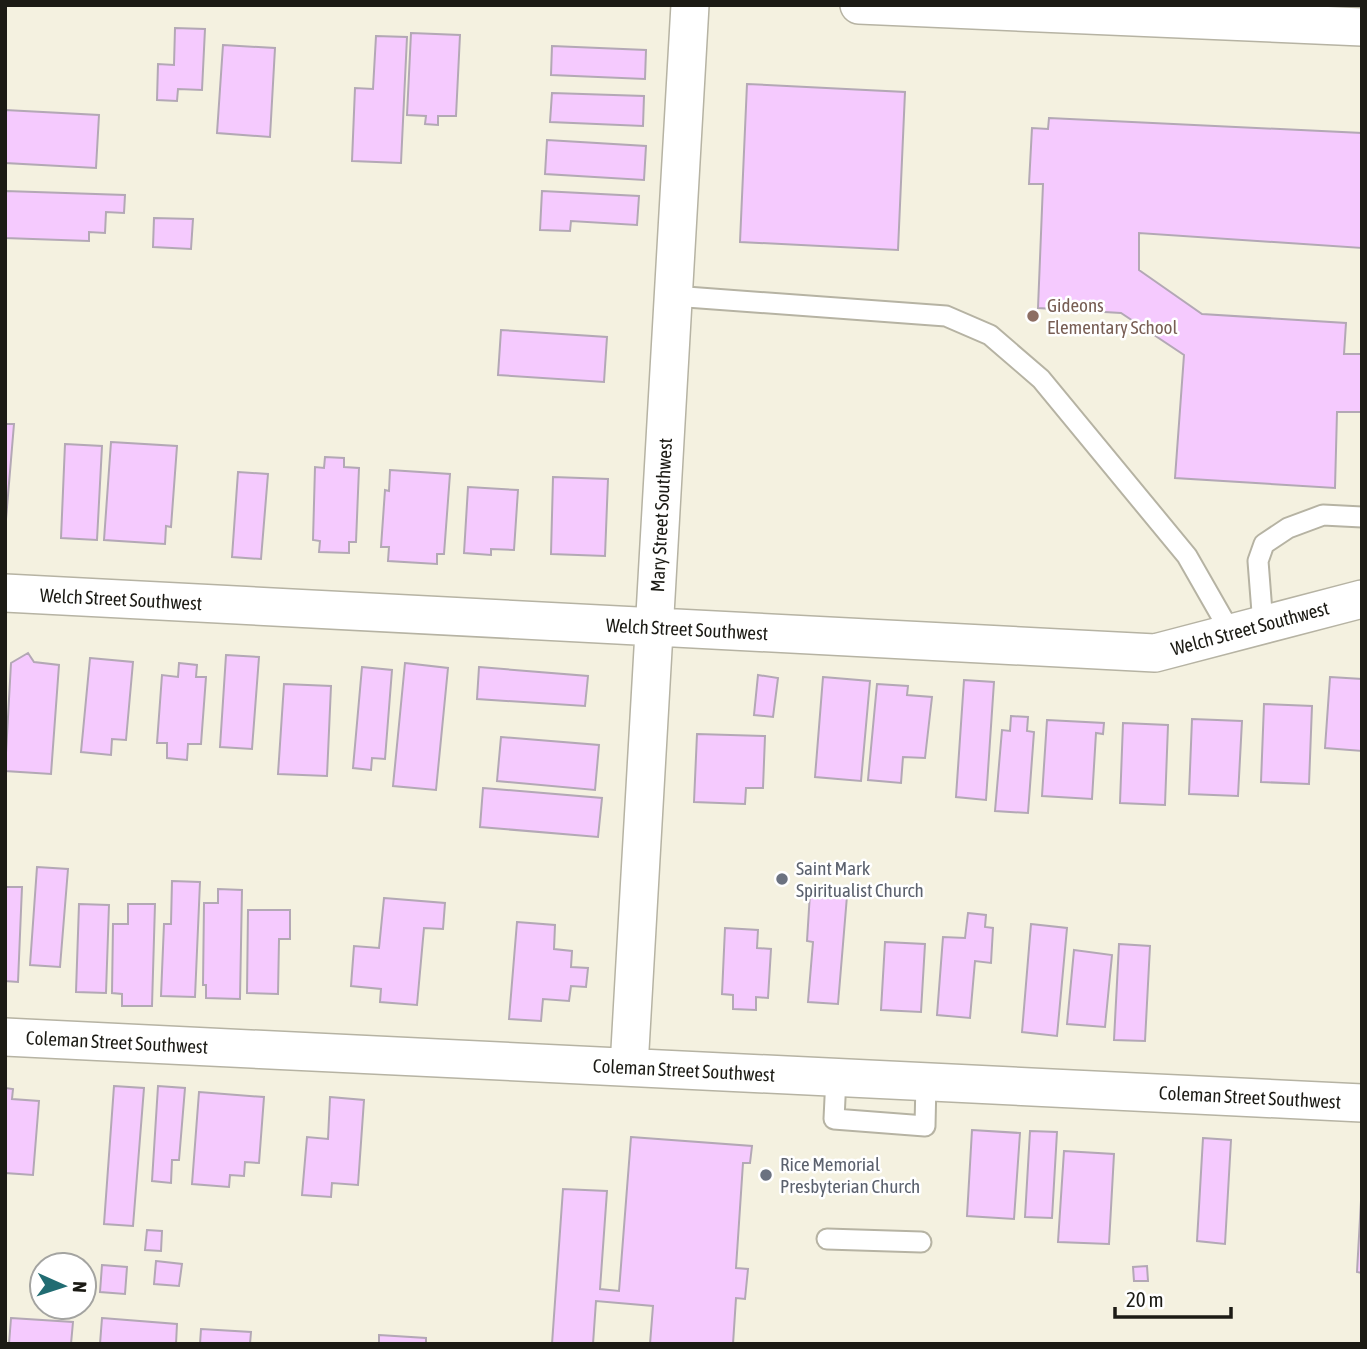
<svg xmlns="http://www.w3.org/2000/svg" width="1367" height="1349" font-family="'Asap Condensed',sans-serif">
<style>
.building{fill:#f5cafe;stroke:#b3a8b5;stroke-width:2}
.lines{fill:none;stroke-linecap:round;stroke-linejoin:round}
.service-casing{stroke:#b6b3a3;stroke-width:23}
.minor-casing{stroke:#b6b3a3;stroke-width:40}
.service{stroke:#fff;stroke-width:19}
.minor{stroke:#fff;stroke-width:37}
.education-dot{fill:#8d6e63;stroke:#fff;stroke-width:2.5}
.worship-dot{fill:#6b7280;stroke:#fff;stroke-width:2.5}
.labels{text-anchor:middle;stroke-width:5;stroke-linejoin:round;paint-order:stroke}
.education-label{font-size:19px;fill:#785e54;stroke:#fff;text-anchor:start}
.street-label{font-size:19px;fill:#1c1b15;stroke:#fff}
.worship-label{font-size:19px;fill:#5b616d;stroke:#fff;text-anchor:start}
</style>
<rect width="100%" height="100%" fill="#f4f1e0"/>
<path class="building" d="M 175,28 L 205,29 L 202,90 L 178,89 L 177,101 L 157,100 L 158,64 L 174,65 Z
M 411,33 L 460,35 L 456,116 L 438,116 L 438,125 L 425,124 L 426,116 L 407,115 Z
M 376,36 L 407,37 L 401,163 L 352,161 L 355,88 L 373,89 Z
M 223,45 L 275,48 L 270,137 L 217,133 Z
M 552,46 L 646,50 L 645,79 L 551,75 Z
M 747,84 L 905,92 L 898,250 L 740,242 Z
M 552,93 L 644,96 L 643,126 L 550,122 Z
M 5,110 L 99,115 L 96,168 L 5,163 Z
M 1049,118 L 1362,133 L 1362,248 L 1139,233 L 1139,270 L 1202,314 L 1346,323 L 1344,354 L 1362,354 L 1362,412 L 1337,412 L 1335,488 L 1175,478 L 1184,355 L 1121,313 L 1038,308 L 1043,184 L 1029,184 L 1032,128 L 1048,129 Z
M 547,140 L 646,146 L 644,180 L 545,174 Z
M 5,191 L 125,195 L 124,213 L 106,212 L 105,233 L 89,232 L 89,241 L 5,238 Z
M 542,191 L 639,196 L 637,225 L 571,221 L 570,231 L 540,230 Z
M 154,218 L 193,219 L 191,249 L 153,247 Z
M 501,330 L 607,337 L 604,382 L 498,375 Z
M 5,424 L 14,424 L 5,531 Z
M 111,442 L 177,446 L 171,527 L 166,526 L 165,544 L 104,540 Z
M 65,444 L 102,446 L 97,540 L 61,538 Z
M 325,457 L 344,458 L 344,467 L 359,468 L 356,542 L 349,542 L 349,553 L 319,552 L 320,541 L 313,540 L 315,467 L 324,468 Z
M 390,470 L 450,474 L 444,554 L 437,554 L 437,564 L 388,561 L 389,547 L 381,547 L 385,490 L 389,491 Z
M 238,472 L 268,474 L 261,559 L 232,557 Z
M 553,477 L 608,479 L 605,556 L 551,554 Z
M 468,487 L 518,490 L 514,550 L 491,549 L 491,555 L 464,553 Z
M 28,653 L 34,662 L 59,665 L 51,774 L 5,771 L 11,663 Z
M 226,655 L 259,657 L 252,749 L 220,747 Z
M 90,658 L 133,662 L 126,740 L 112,739 L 111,755 L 81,752 Z
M 179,663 L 197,665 L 196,677 L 206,677 L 201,744 L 188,744 L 187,760 L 167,758 L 167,743 L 157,743 L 162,675 L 178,677 Z
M 405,663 L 448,668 L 436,790 L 393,786 Z
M 362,667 L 392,670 L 385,759 L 372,758 L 371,770 L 353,768 Z
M 479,667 L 588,676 L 585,706 L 477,699 Z
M 758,675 L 778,678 L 773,717 L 754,715 Z
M 823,677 L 870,681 L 861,781 L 815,777 Z
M 1330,677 L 1362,679 L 1362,751 L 1325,748 Z
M 964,680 L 994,682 L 986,800 L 956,797 Z
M 284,684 L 331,686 L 327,776 L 278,774 Z
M 877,684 L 908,686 L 907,695 L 932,697 L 925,758 L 903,757 L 901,783 L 868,780 Z
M 1264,704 L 1312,706 L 1309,784 L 1261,782 Z
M 1011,716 L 1028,717 L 1027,731 L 1034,732 L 1028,813 L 995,811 L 1002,730 L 1010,731 Z
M 1192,719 L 1242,721 L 1238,796 L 1189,794 Z
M 1047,720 L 1104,723 L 1103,734 L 1096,733 L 1092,799 L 1042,796 Z
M 1123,723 L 1168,725 L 1165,805 L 1120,803 Z
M 697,734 L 765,736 L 763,788 L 746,788 L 745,804 L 694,802 Z
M 501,737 L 599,745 L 595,790 L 497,781 Z
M 483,788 L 602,798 L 598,837 L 480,827 Z
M 37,867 L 68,869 L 60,967 L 30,965 Z
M 172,881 L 200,882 L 195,997 L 161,996 L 164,924 L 171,924 Z
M 5,887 L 22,887 L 18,982 L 5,981 Z
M 218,889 L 242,890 L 240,999 L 206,998 L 206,985 L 203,985 L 204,903 L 218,903 Z
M 810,893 L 847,896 L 838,1004 L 808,1002 L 813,942 L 807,941 Z
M 384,898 L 445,903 L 443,929 L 424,928 L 417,1005 L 380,1002 L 381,989 L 351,986 L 354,946 L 379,948 Z
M 79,904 L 109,905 L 106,993 L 76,992 Z
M 128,904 L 155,904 L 152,1006 L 122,1006 L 122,994 L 112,993 L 113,924 L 128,924 Z
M 248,910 L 290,910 L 290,939 L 279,939 L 278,994 L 247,993 Z
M 968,913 L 986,915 L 985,927 L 993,928 L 991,963 L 975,961 L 970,1018 L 937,1015 L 943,937 L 965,938 Z
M 517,922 L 555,925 L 554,949 L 572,951 L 571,967 L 588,968 L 586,987 L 571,986 L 569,1001 L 543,999 L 541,1021 L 509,1019 Z
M 1031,924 L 1067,928 L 1057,1036 L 1022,1032 Z
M 725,928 L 758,930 L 757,948 L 771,949 L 768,998 L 756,997 L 756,1010 L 733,1009 L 733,995 L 722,994 Z
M 885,942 L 925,944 L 921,1012 L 881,1010 Z
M 1119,944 L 1150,946 L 1145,1041 L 1114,1040 Z
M 1074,950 L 1112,955 L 1105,1027 L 1067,1024 Z
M 114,1086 L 144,1088 L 133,1226 L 104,1224 Z
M 158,1086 L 185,1088 L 179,1160 L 172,1160 L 171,1183 L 152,1181 Z
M 5,1088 L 13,1089 L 12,1099 L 39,1101 L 33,1175 L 5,1173 Z
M 199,1092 L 264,1097 L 259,1163 L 245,1162 L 244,1176 L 230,1175 L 229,1187 L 192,1184 Z
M 330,1097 L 364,1100 L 358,1185 L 332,1183 L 331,1197 L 302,1195 L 307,1137 L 328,1139 Z
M 972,1130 L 1020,1133 L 1014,1219 L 967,1216 Z
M 1030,1131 L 1057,1132 L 1052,1218 L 1025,1217 Z
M 631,1137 L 752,1146 L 750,1163 L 743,1163 L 736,1268 L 748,1269 L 745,1299 L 736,1298 L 733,1344 L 650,1344 L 653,1306 L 596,1301 L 593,1344 L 552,1344 L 563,1189 L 607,1191 L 600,1289 L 619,1291 Z
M 1203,1138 L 1231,1140 L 1225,1244 L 1197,1241 Z
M 1064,1151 L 1114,1154 L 1109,1244 L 1058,1242 Z
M 1362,1183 L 1362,1273 L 1357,1272 Z
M 147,1230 L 162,1231 L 161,1251 L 145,1250 Z
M 156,1261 L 182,1264 L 179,1286 L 154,1284 Z
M 102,1265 L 127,1267 L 125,1294 L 100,1292 Z
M 1147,1266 L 1148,1281 L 1134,1281 L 1133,1267 Z
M 11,1318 L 73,1322 L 71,1344 L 9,1344 Z
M 102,1318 L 177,1324 L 176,1344 L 100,1344 Z
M 201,1329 L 251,1332 L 250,1344 L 200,1344 Z
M 379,1335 L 426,1338 L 426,1344 L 379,1344 Z"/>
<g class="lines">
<defs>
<path id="service" d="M 673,296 L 946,316 L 990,335 L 1041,379 L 1187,556 L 1231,633
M 1263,625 L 1258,561 L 1264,544 L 1288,528 L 1323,515 L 1362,517
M 836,1077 L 834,1119 L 925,1126 L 926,1082
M 827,1239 L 921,1242"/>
<path id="minor" d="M 859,5 L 1362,27
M 5,593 L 1155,653 L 1362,599
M 5,1037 L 1362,1103
M 629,1067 L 690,5"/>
</defs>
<use href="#service" class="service-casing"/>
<use href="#minor" class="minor-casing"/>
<use href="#service" class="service"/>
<use href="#minor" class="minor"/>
</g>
<circle class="education-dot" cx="1033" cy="316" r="7"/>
<g class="worship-dot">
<circle cx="782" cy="879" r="7"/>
<circle cx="766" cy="1175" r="7"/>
</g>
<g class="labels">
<g class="education-label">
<text x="1047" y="312">Gideons<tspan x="1047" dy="22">Elementary School</tspan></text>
</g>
<g class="street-label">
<text transform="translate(661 515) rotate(-87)" y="7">Mary Street Southwest</text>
<text transform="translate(121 599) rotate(3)" y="7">Welch Street Southwest</text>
<text transform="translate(1250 628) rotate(-15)" y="7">Welch Street Southwest</text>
<text transform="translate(687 629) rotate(3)" y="7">Welch Street Southwest</text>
<text transform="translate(117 1042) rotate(3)" y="7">Coleman Street Southwest</text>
<text transform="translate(684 1070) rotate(3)" y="7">Coleman Street Southwest</text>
<text transform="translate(1250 1097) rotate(3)" y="7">Coleman Street Southwest</text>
</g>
<g class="worship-label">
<text x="796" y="875">Saint Mark<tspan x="796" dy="22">Spiritualist Church</tspan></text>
<text x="780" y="1171">Rice Memorial<tspan x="780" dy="22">Presbyterian Church</tspan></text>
</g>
</g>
<rect width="1367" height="1349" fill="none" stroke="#1c1b15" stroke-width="14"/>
<g transform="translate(63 1286) rotate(93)"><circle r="33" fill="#ffffff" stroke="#a4a4a1" stroke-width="2"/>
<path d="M0-5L12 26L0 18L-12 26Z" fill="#216c72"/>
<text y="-10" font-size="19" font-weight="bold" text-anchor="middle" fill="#1c1b15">N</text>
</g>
<path d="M1115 1307v10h116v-10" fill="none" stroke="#1c1b15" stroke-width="3.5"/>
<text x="1126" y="1307" font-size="21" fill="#1c1b15" stroke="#ffffff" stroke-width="5" paint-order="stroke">20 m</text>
</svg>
